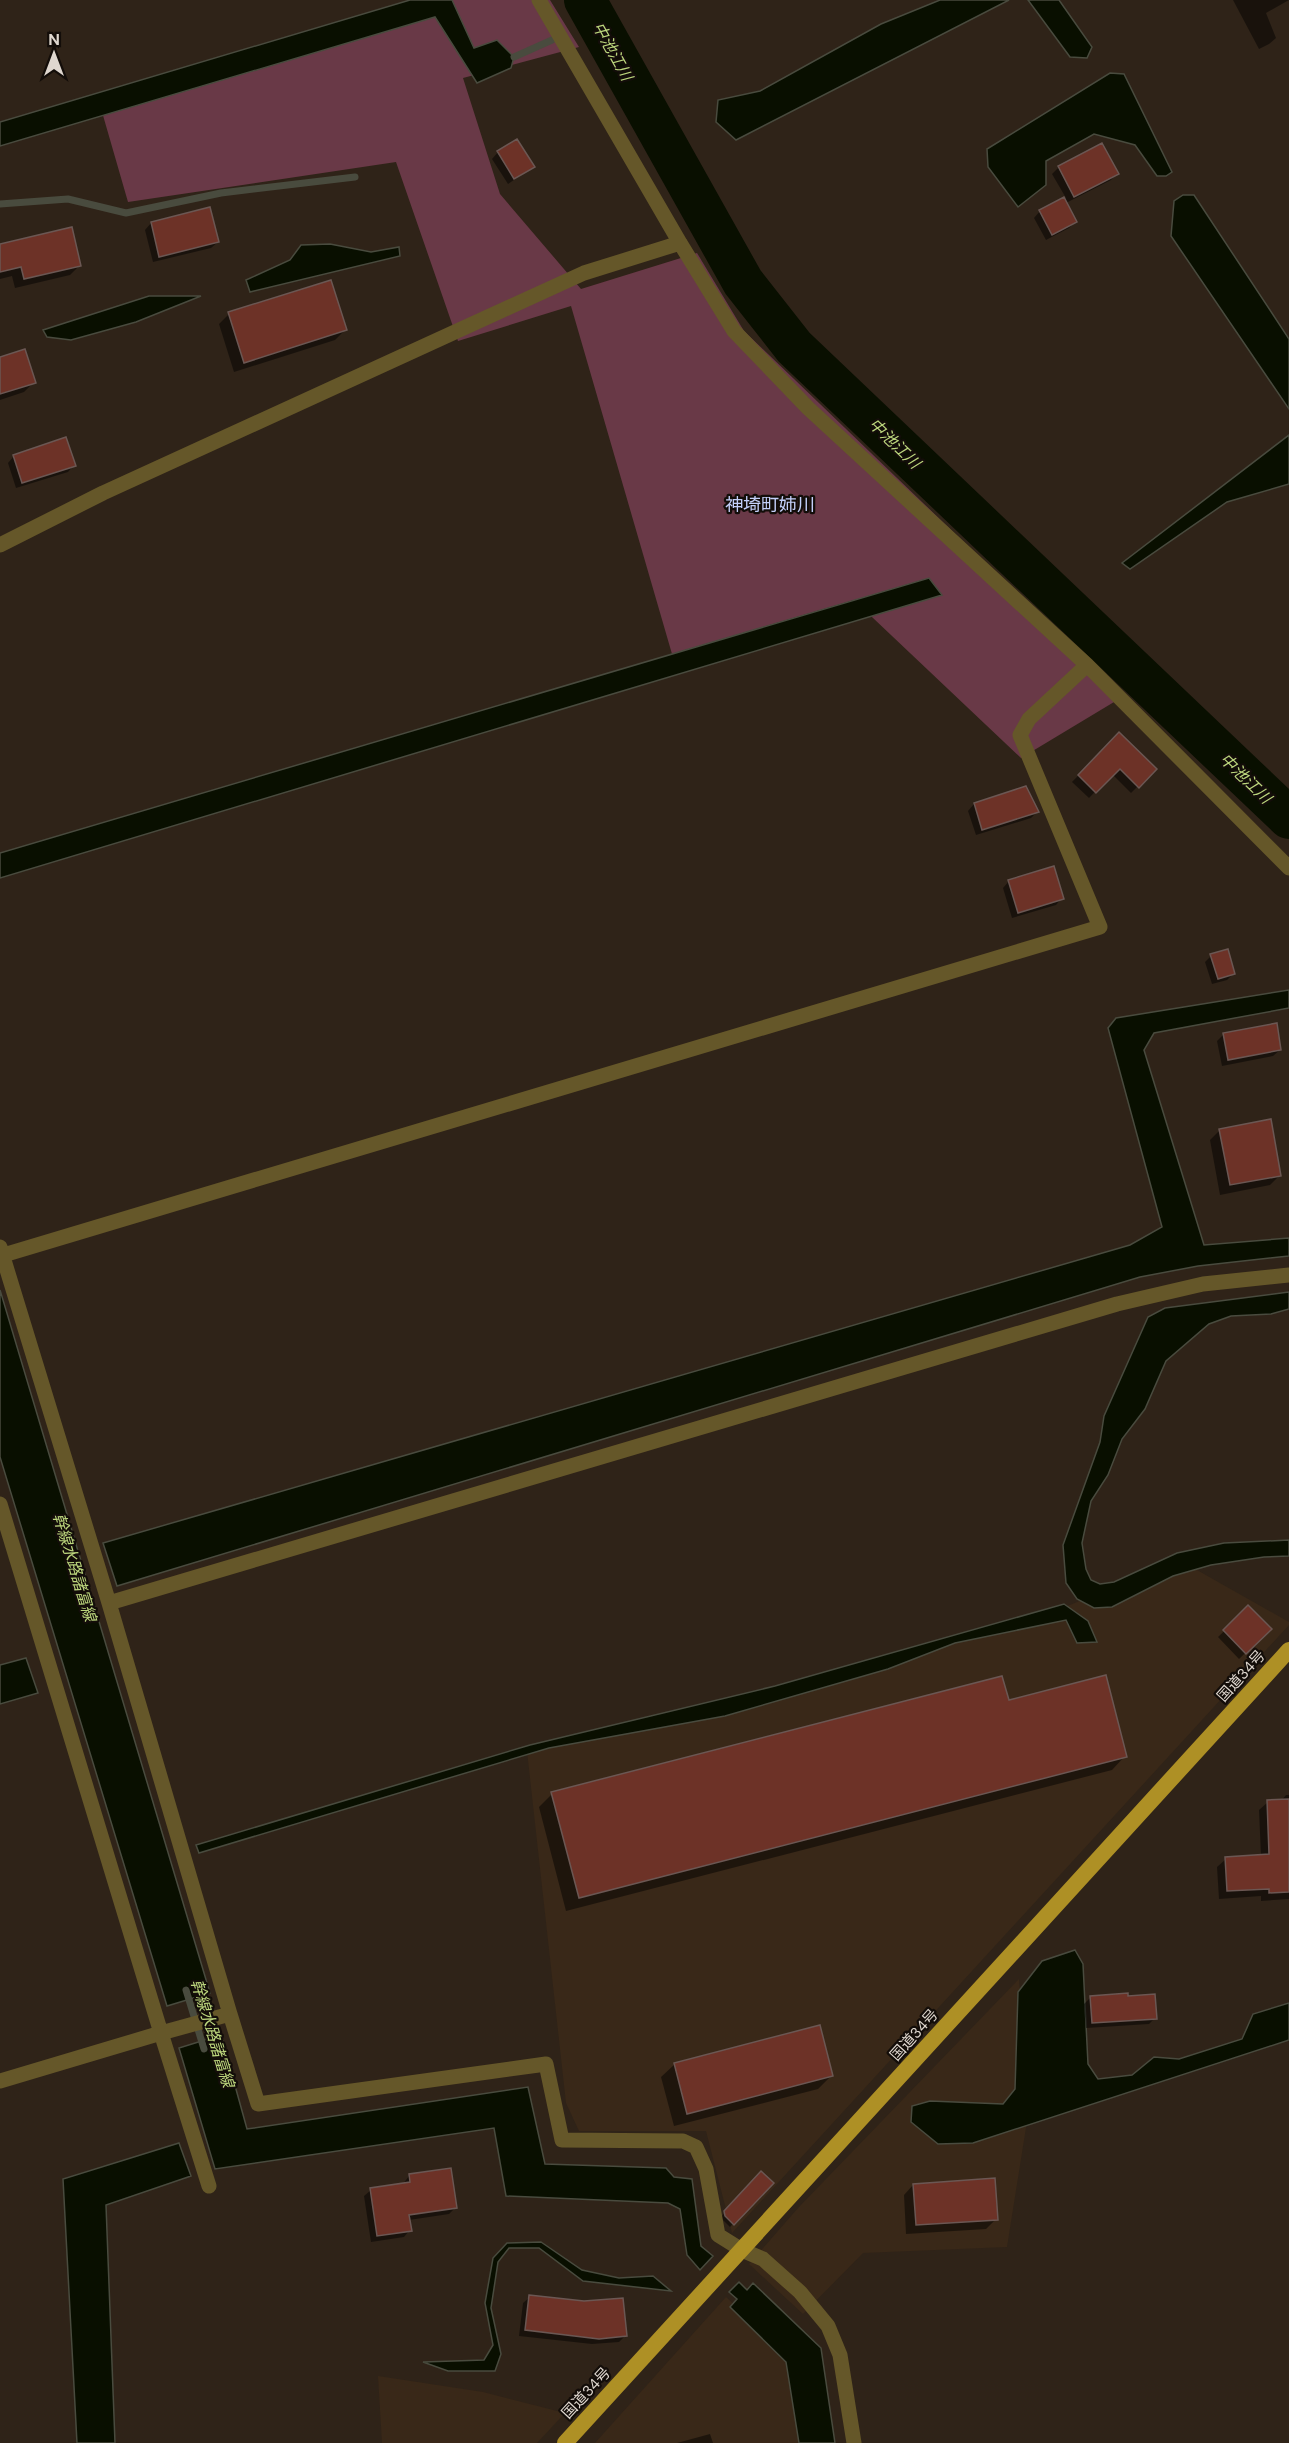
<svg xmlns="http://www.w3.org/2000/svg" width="1289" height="2443" font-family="'DM Sans','Noto Sans JP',sans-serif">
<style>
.built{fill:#392818}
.green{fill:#693947}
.water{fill:#090f00;stroke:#494b3e;stroke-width:1.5}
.shadow{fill:#0007}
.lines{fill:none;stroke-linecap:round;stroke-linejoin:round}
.stream{stroke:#494b3e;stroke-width:7}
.river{stroke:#090f00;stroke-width:42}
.building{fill:#6d3227;stroke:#6b5753;stroke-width:1.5}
.minor{stroke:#655729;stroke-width:15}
.trunk{stroke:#ae9025;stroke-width:16}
.labels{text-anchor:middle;stroke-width:4.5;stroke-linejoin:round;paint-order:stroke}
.street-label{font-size:15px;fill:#dfd7cf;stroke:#130d09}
.water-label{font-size:16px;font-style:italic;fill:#bcd67d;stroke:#130d09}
.quarter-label{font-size:18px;fill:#c3cff9;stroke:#130d09}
</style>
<rect width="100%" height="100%" fill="#2f2318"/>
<path class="built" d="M 1181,1561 L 1289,1622 L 1289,1625 L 732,2233 L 706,2131 L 579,2131 L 566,2103 L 527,1751 L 1047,1614 Z
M 1019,1979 L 1028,2115 L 1007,2247 L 863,2253 L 803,2314 L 749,2264 L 799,2207 Z
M 726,2297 L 794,2360 L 808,2443 L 595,2443 Z
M 378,2376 L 483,2392 L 565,2413 L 537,2443 L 382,2443 Z"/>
<path class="green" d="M 434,0 L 550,0 L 579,47 L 463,78 L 500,194 L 581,289 L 697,253 L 744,331 L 1124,696 L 1021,758 L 854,600 L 672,654 L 571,306 L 458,341 L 396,162 L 128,202 L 100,105 Z"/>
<path class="water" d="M 410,0 L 452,0 L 474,48 L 497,40 L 514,57 L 511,68 L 477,83 L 435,17 L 0,146 L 0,122 Z
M 940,0 L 1009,0 L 736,140 L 716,122 L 718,100 L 760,91 L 881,24 Z
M 1028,0 L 1059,0 L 1092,47 L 1087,58 L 1070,57 Z
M 1110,73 L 1124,74 L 1172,172 L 1166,176 L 1157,176 L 1135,145 L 1094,134 L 1046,161 L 1046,185 L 1018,207 L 988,167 L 987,149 Z
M 1183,195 L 1194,195 L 1289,339 L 1289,409 L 1171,236 L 1174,201 Z
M 330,244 L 371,252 L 399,247 L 400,256 L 250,292 L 246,280 L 290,260 L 301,245 Z
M 149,296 L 201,296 L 136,322 L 71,340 L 47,337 L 43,330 Z
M 1289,435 L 1289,484 L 1227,502 L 1130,569 L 1122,563 Z
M 929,578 L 942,595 L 0,878 L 0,853 Z
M 1289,990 L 1289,1008 L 1154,1033 L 1144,1050 L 1204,1245 L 1289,1238 L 1289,1256 L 1198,1266 L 1140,1277 L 117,1586 L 103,1543 L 1130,1245 L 1162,1227 L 1108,1028 L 1116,1018 Z
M 0,1290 L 210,1993 L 167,2006 L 0,1457 Z
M 1289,1292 L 1289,1309 L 1271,1314 L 1231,1316 L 1209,1324 L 1166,1361 L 1145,1409 L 1122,1439 L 1108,1475 L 1091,1501 L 1082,1543 L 1086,1569 L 1091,1580 L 1100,1584 L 1114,1582 L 1177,1553 L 1224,1543 L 1289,1540 L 1289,1556 L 1264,1557 L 1211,1565 L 1173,1576 L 1112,1607 L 1094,1608 L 1077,1599 L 1066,1583 L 1063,1545 L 1100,1442 L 1104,1416 L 1148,1317 L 1165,1308 Z
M 1064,1604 L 1088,1621 L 1097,1642 L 1077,1643 L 1066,1620 L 955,1643 L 888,1669 L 725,1716 L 549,1748 L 199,1853 L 196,1845 L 530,1745 L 775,1686 Z
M 26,1658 L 38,1693 L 0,1704 L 0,1665 Z
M 1075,1950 L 1083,1964 L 1088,2064 L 1098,2079 L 1132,2075 L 1154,2057 L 1179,2059 L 1242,2039 L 1253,2014 L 1289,2003 L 1289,2040 L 973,2143 L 938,2144 L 911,2122 L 912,2106 L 930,2101 L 1003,2104 L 1015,2089 L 1018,1992 L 1042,1961 Z
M 221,2035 L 247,2129 L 528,2087 L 545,2164 L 666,2168 L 674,2177 L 692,2179 L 701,2246 L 713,2256 L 700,2270 L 687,2255 L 680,2209 L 668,2203 L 506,2196 L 494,2128 L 215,2169 L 179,2048 Z
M 179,2143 L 191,2176 L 106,2205 L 115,2443 L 77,2443 L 63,2179 Z
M 541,2242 L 582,2270 L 619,2278 L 653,2276 L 671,2291 L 583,2281 L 539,2248 L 509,2248 L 498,2262 L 491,2308 L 501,2354 L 495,2371 L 448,2371 L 423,2362 L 484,2360 L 493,2345 L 485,2303 L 493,2258 L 507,2243 Z
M 739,2282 L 747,2290 L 753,2283 L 821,2348 L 835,2443 L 799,2443 L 786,2362 L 730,2307 L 737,2299 L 729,2292 Z"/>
<path class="shadow" d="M 1233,0 L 1289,0 L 1266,13 L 1276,38 L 1269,44 L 1259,49 Z
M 498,152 L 533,167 L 508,184 L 492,159 Z
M 1059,167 L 1117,173 L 1111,180 L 1066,203 L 1075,222 L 1069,228 L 1046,240 L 1034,218 L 1040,211 L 1066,198 L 1052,174 Z
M 151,223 L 218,242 L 211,248 L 153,262 L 145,230 Z
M 0,246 L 80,265 L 70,275 L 15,288 L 12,276 L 0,279 Z
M 229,314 L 345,330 L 335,340 L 234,372 L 219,324 Z
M 0,358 L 34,382 L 24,392 L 0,400 Z
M 14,456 L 74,465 L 68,472 L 16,488 L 8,463 Z
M 1119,734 L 1155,769 L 1131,793 L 1112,774 L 1089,798 L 1072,782 Z
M 1025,788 L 1037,812 L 1031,818 L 976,835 L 968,811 L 974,804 Z
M 1009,881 L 1062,898 L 1056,905 L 1012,918 L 1003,888 Z
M 1211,956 L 1234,973 L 1227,980 L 1212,984 L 1205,962 Z
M 1224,1034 L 1280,1050 L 1273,1056 L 1222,1066 L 1217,1041 Z
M 1220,1130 L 1280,1175 L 1270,1185 L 1220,1195 L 1210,1140 Z
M 1248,1608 L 1270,1629 L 1239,1659 L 1218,1637 Z
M 1007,1702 L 1125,1756 L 1112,1770 L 566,1911 L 539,1807 L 552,1794 Z
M 1286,1795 L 1289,1795 L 1289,1899 L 1261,1901 L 1261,1896 L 1219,1899 L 1217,1867 L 1226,1859 L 1261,1856 L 1259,1810 L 1268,1802 L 1281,1801 Z
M 1091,1997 L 1155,2018 L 1149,2024 L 1086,2028 L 1084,2004 Z
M 675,2064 L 831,2076 L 818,2089 L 674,2126 L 661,2077 Z
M 761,2173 L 772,2183 L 730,2227 L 722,2219 L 722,2216 Z
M 409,2176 L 456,2207 L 449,2214 L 409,2220 L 410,2230 L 404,2237 L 371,2242 L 364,2196 L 371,2190 L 403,2184 Z
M 913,2185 L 996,2219 L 986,2229 L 906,2234 L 904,2195 Z
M 530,2297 L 626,2335 L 619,2342 L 592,2344 L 519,2336 L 523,2303 Z
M 710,2434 L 713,2443 L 677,2443 Z"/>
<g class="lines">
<path class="stream" d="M 514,57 L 552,40
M 0,204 L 68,199 L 126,213 L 221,193 L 355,177
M 186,1990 L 204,2049"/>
<path class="river" d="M 585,0 L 743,282 L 794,347 L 1289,818"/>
</g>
<path class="building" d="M 517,139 L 535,167 L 514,179 L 497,151 Z
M 1102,143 L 1119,174 L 1074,197 L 1058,166 Z
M 1064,197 L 1077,222 L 1052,235 L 1039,210 Z
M 210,207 L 219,242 L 159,257 L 151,222 Z
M 72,227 L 81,266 L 24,279 L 21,267 L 0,272 L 0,244 Z
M 331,280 L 347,330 L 244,363 L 228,312 Z
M 25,349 L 36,383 L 0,394 L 0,357 Z
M 66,437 L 76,466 L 22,483 L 13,455 Z
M 1119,732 L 1157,769 L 1139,788 L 1120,769 L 1096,793 L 1078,775 Z
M 1026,786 L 1039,812 L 982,830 L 974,803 Z
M 1054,866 L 1064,899 L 1018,913 L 1008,880 Z
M 1228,949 L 1235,974 L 1218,979 L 1210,954 Z
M 1277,1023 L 1281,1050 L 1228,1060 L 1223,1033 Z
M 1271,1119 L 1281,1176 L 1230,1185 L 1219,1129 Z
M 1248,1605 L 1272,1629 L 1246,1654 L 1223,1630 Z
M 1106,1675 L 1127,1757 L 579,1898 L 551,1792 L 1002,1676 L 1009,1700 Z
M 1289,1799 L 1289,1892 L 1269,1893 L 1269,1889 L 1227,1891 L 1225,1857 L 1269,1854 L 1267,1800 Z
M 1128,1993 L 1128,1996 L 1155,1994 L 1157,2019 L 1092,2023 L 1090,1996 Z
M 820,2025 L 833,2076 L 687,2114 L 674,2063 Z
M 451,2168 L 457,2208 L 409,2215 L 412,2231 L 377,2236 L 370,2188 L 410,2182 L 409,2174 Z
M 761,2171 L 774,2183 L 734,2225 L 725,2216 L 724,2211 Z
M 995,2178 L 998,2220 L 916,2225 L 913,2184 Z
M 529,2295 L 584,2301 L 623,2298 L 627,2336 L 599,2339 L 525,2330 Z"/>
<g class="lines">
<path class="minor" d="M 539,0 L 680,243 L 734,331 L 808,408 L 1087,665 L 1289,868
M 0,545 L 103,493 L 584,273 L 680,243
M 0,1247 L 109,1603 L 230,2014
M 0,1256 L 1100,927 L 1020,735 L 1029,719 L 1087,665
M 0,1504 L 161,2033 L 230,2014 L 258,2104 L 546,2064 L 562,2140 L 683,2141 L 696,2147 L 706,2169 L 718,2235 L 742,2250 L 763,2259 L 800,2292 L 828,2326 L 840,2355 L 854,2443
M 109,1603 L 1117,1304 L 1203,1284 L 1289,1275
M 0,2081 L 161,2033 L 209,2186"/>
<path class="trunk" d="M 565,2443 L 1289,1650"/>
</g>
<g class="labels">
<g class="street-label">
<text transform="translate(1241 1676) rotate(-48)" y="5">国道34号</text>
<text transform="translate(914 2035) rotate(-48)" y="5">国道34号</text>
<text transform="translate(586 2393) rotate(-47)" y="5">国道34号</text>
</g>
<g class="water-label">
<text transform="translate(613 51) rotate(61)" y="6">中池江川</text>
<text transform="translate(895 443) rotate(44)" y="6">中池江川</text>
<text transform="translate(1246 778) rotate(44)" y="6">中池江川</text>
<text transform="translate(75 1567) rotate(73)" y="6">幹線水路諸富線</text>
<text transform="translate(213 2033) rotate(73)" y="6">幹線水路諸富線</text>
</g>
<g class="quarter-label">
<text x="770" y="511">神埼町姉川</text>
</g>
</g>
<g transform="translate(54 54)" stroke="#130d09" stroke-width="4.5" paint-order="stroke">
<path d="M0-4.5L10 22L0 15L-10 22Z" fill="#dfd7cf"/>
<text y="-9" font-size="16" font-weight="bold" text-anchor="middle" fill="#dfd7cf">N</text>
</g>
</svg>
